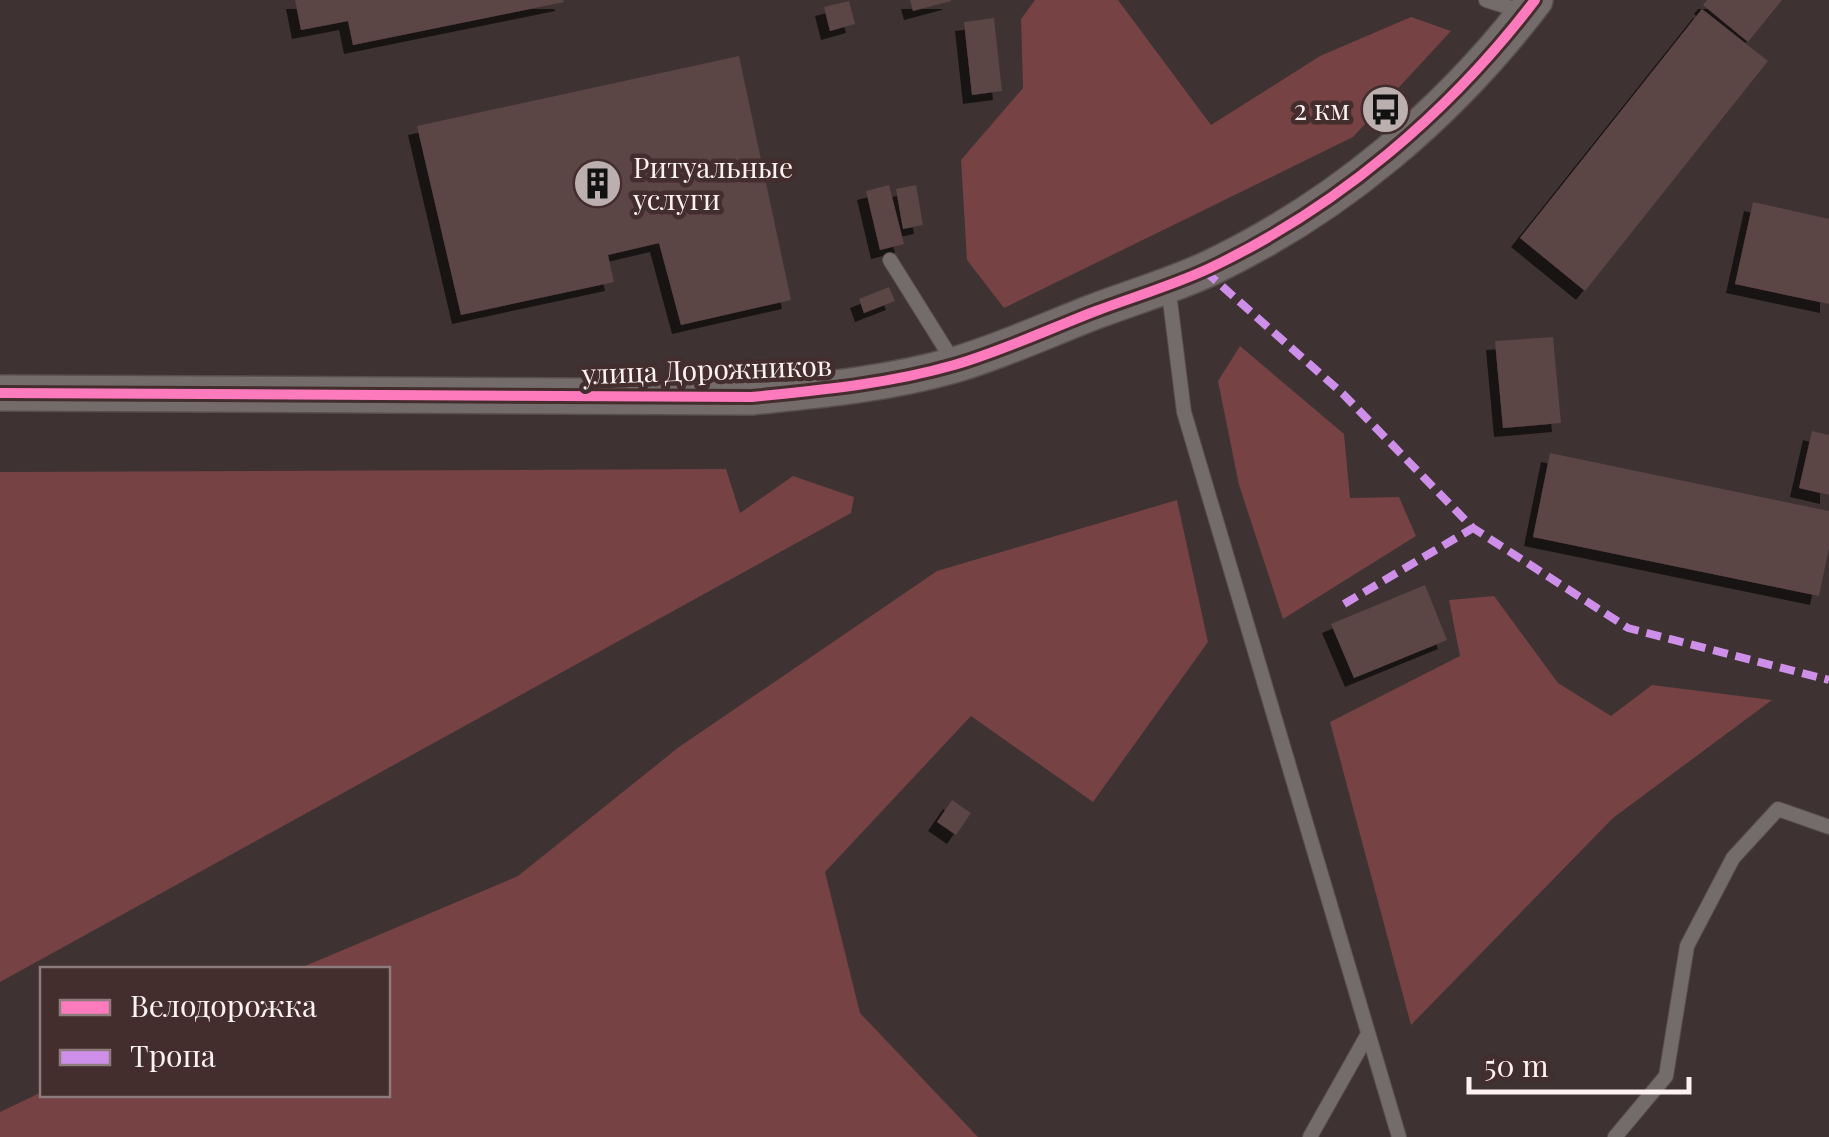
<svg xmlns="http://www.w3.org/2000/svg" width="1829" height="1137" font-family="'Playfair Display',serif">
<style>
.green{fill:#764244}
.building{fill:#5b4445;filter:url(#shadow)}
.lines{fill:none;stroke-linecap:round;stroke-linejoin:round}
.service-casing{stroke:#584e4e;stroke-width:16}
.tertiary-casing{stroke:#584e4e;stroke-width:38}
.service{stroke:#746b6b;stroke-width:14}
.tertiary{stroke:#746b6b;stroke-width:35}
.quiet{stroke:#ce8fe9;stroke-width:8;stroke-dasharray:15 8;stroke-linecap:butt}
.cycleway-casing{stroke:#432d2d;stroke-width:16}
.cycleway{stroke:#fd7abc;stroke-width:10}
.labels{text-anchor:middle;stroke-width:9;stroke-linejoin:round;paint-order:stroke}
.poi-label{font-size:28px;fill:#fef2f2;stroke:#432d2d;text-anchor:end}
.street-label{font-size:28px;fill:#fef2f2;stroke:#432d2d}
</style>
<defs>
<filter id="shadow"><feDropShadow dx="-9" dy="9" stdDeviation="0" flood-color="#0009"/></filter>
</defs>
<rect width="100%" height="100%" fill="#3e3232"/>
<path class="green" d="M 1035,0 L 1118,0 L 1211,125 L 1320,56 L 1411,17 L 1451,31 L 1353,137 L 1004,308 L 967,260 L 961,160 L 1023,88 L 1021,19 Z
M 1240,346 L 1344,434 L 1350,498 L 1399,497 L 1416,536 L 1283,619 L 1239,485 L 1218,381 Z
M 726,469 L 740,513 L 793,476 L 854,497 L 851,513 L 0,982 L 0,472 Z
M 1177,500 L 1208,642 L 1093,802 L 971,716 L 825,872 L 860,1013 L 978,1137 L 0,1137 L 0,1112 L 42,1092 L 42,1094 L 388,1094 L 388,970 L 298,969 L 518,876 L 679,747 L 937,571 Z
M 1494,596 L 1558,683 L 1611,716 L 1652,685 L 1772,700 L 1613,818 L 1411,1025 L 1330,722 L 1460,656 L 1449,600 Z"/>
<path class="building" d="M 295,0 L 563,0 L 564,2 L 353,45 L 348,21 L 301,30 Z
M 910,0 L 951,0 L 951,1 L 913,11 Z
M 1707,0 L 1782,0 L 1748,42 L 1703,5 Z
M 849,1 L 855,24 L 830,31 L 824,7 Z
M 1702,9 L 1768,61 L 1585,291 L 1520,238 Z
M 994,18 L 1002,91 L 972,95 L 964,22 Z
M 739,56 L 791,300 L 681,325 L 659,243 L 608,255 L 614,282 L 461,315 L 417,126 Z
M 889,185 L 904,244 L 880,250 L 866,191 Z
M 916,185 L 923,225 L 903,229 L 896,189 Z
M 1753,202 L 1829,219 L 1829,304 L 1735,284 Z
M 889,287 L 895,301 L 864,313 L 859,299 Z
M 1553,337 L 1561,423 L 1503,428 L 1495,341 Z
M 1812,431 L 1829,435 L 1829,495 L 1799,488 Z
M 1550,453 L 1829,511 L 1829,548 L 1819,596 L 1533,537 Z
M 1425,585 L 1447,640 L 1354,678 L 1331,624 Z
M 952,800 L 971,813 L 956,835 L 937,822 Z"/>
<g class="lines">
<defs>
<path id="service" d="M 1486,0 L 1524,12
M 890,260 L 953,361
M 1168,285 L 1184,412 L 1399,1137
M 1310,1137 L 1368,1034
M 1615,1137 L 1666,1076 L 1687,946 L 1733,858 L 1778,809 L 1829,827"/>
<path id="tertiary" d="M 0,393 L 752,397 C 820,390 888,384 954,365 C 1002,351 1049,329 1096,311 C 1133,297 1174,285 1210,268 C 1338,207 1449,113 1535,0"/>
</defs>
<use href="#service" class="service-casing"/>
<use href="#tertiary" class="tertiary-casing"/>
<use href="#service" class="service"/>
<use href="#tertiary" class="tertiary"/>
<path class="quiet" d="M 1205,271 L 1343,394 L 1473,528 L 1628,628 L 1829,680
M 1344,604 L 1473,528"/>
<defs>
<path id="cycleway" d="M 0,393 L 752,397 C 820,390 888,384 954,365 C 1002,351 1049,329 1096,311 C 1133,297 1174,285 1210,268 C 1338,207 1449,113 1535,0"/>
</defs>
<use href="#cycleway" class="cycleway-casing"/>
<use href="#cycleway" class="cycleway"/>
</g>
<defs>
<symbol id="bus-disc" viewBox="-11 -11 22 22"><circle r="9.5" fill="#bbafaf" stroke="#432d2d"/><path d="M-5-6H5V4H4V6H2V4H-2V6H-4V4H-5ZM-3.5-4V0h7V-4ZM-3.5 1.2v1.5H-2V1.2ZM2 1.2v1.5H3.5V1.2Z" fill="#111"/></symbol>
<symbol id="building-disc" viewBox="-11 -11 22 22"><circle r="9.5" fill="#bbafaf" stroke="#432d2d"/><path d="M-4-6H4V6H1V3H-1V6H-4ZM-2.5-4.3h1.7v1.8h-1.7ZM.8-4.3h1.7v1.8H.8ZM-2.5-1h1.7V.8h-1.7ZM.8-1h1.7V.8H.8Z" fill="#111"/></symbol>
</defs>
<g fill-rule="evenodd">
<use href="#bus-disc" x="1358" y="82" width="55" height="55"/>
<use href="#building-disc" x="570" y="156" width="55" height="55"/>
</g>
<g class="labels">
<g class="poi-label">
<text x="1350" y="120">2 км</text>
<text x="633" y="178" text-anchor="start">Ритуальные<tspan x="633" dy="32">услуги</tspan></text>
</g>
<g class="street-label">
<text transform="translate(707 370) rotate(-2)" y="10">улица Дорожников</text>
</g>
</g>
<rect x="40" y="967" width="350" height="130" fill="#432d2d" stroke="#8e7c7c" stroke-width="2.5"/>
<rect x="60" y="1000" width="50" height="15" fill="#fd7abc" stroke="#8e7c7c" stroke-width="2.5"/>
<text x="130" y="1017" font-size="30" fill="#fef2f2">Велодорожка</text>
<rect x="60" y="1050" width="50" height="15" fill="#ce8fe9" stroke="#8e7c7c" stroke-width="2.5"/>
<text x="130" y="1067" font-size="30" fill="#fef2f2">Тропа</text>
<path d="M1469 1077v15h220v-15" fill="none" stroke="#fef2f2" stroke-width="5"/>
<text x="1484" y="1077" font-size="30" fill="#fef2f2" stroke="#432d2d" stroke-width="8" paint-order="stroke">50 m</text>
</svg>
